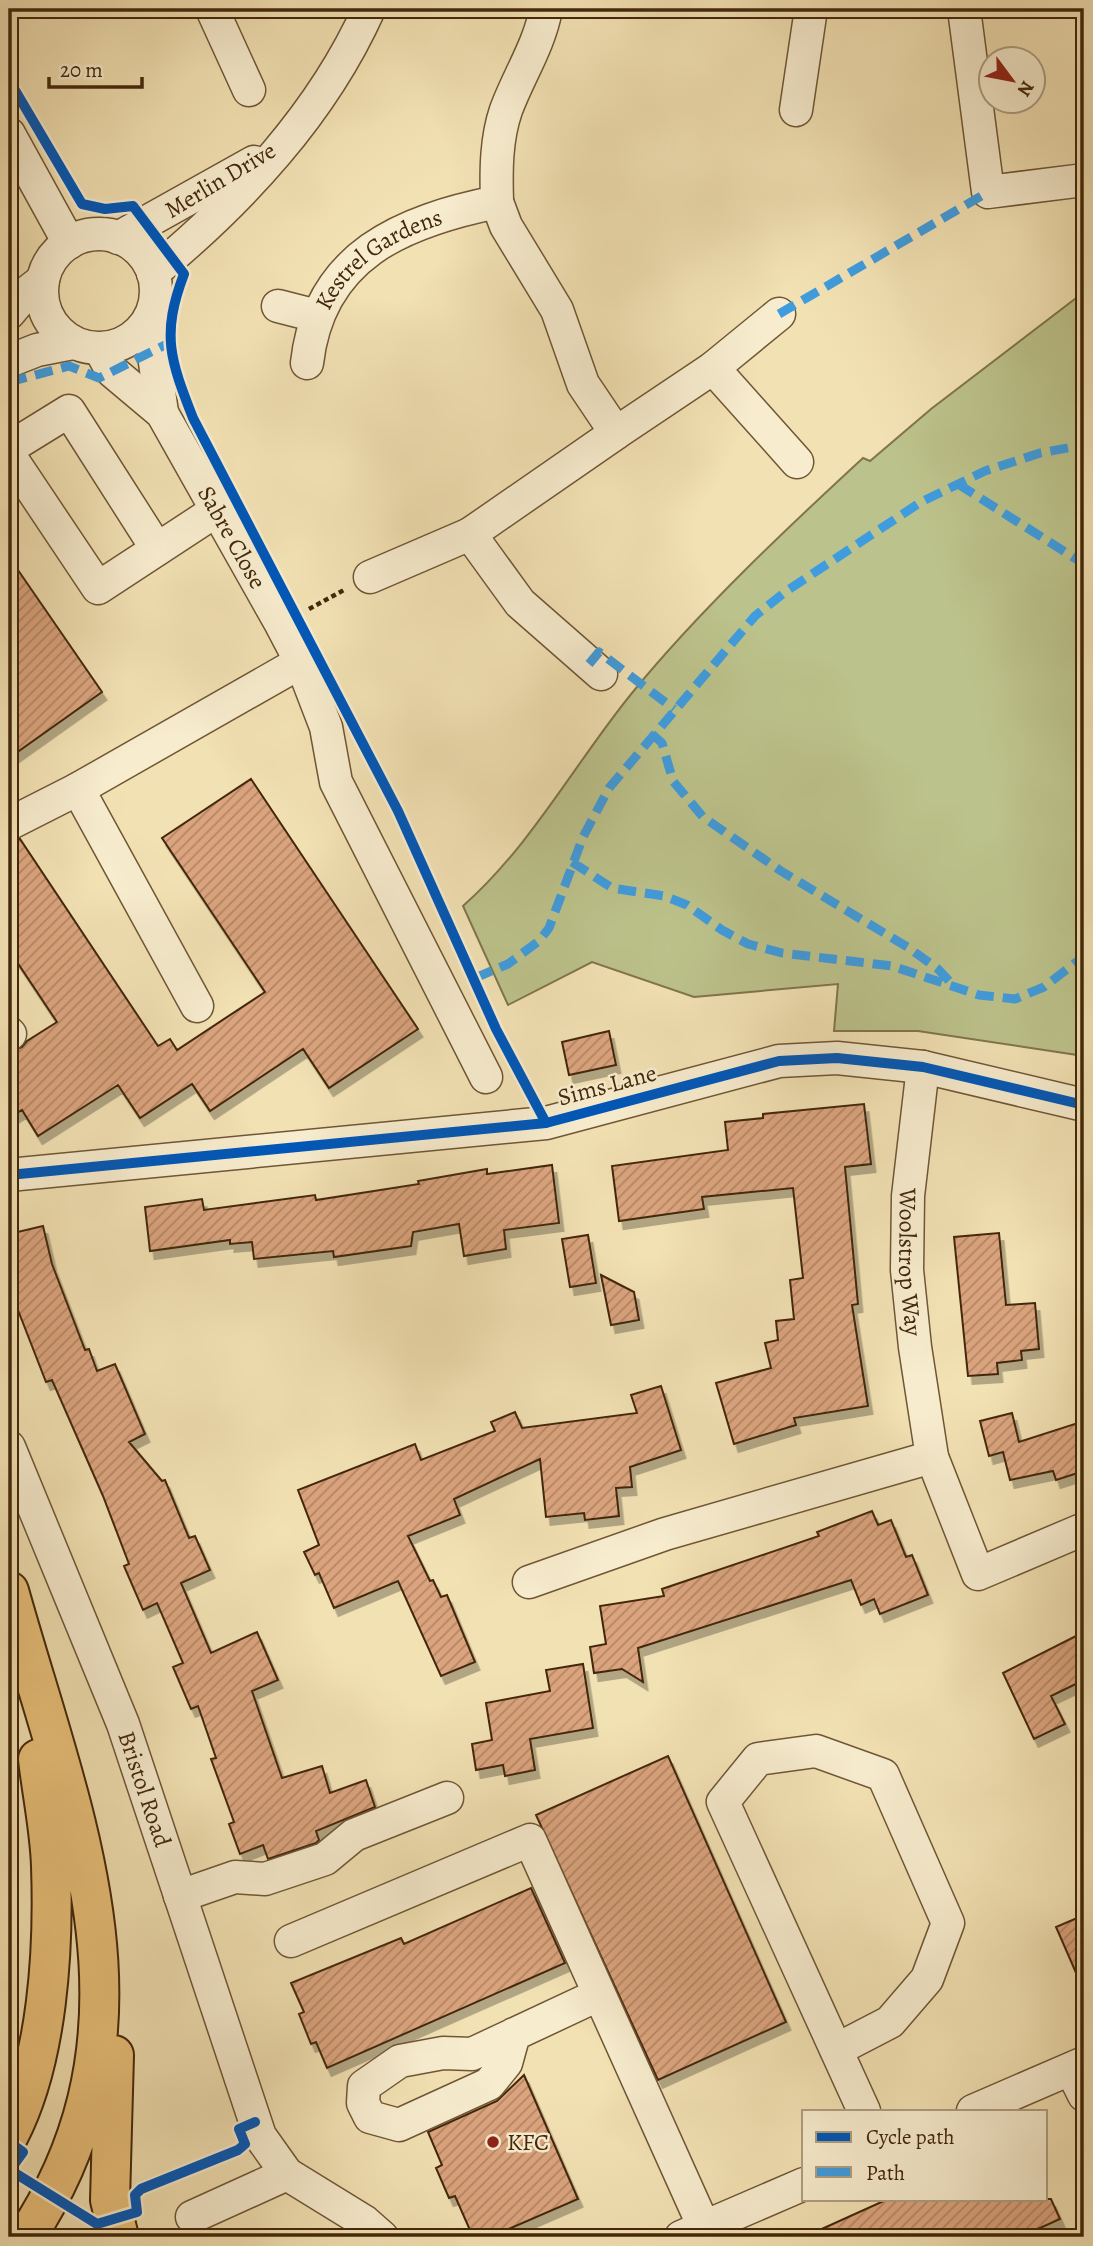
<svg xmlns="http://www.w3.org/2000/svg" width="1093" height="2246" font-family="Alegreya,serif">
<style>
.green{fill:#bcc28b;stroke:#80754b;stroke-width:2}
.building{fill:url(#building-hatch);stroke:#43280b;stroke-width:2;filter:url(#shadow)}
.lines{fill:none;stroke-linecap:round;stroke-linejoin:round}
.minor-casing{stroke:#6f5635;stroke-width:35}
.major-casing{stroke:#43280b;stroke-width:42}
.path{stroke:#43280b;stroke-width:4.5;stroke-dasharray:5 3.5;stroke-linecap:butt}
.minor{stroke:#f7ecce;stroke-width:32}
.major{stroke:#e9c07a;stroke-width:38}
.quiet{stroke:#3f9cde;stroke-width:9;stroke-dasharray:18 9;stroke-linecap:butt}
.cycleway-casing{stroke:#f7ecce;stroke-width:15}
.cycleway{stroke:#0057b8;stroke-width:10}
.poi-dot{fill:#8f2418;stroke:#f7ecce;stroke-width:2.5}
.labels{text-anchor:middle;stroke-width:5;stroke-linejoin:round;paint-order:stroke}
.street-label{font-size:24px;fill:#43280b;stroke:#f7ecce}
.poi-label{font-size:24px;fill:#43280b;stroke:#f7ecce;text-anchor:start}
</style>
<defs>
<pattern id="building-hatch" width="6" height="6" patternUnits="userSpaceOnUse" patternTransform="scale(1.75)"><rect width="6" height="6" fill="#dba47e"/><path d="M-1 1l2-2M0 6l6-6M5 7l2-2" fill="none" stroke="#b38665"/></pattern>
<filter id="shadow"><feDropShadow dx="4.5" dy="8" stdDeviation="0" flood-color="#0004"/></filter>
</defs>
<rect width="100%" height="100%" fill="#f2e1b3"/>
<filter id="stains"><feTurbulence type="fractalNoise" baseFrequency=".00286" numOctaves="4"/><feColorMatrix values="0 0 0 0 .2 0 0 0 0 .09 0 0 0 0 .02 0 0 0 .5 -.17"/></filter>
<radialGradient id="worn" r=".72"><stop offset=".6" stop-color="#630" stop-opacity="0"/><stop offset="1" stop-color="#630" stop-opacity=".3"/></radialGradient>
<path class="green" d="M 1084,292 L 1084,1056 L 918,1031 L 834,1031 L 838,984 L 694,997 L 592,962 L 508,1005 L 463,906 C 531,846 575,763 632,693 C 698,612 786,529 863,458 L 870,461 L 931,409 Z"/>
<path class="building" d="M 9,557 L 102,692 L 9,758 Z
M 251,779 L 418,1029 L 329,1088 L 303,1049 L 210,1111 L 192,1084 L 140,1118 L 118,1085 L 38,1136 L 22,1110 L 9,1118 L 9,1052 L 22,1047 L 27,1041 L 57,1022 L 9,950 L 9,842 L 20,839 L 158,1046 L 170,1039 L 177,1050 L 265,992 L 162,838 Z
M 609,1031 L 616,1065 L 569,1075 L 562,1042 Z
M 864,1104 L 871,1164 L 845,1167 L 858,1304 L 852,1305 L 868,1406 L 794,1418 L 796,1425 L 734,1444 L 716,1383 L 771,1368 L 765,1343 L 778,1340 L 776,1321 L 794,1319 L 790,1280 L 803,1278 L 793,1188 L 702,1197 L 704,1209 L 619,1221 L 612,1166 L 728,1150 L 725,1122 L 763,1118 L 763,1114 Z
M 552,1165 L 559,1223 L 504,1230 L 506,1249 L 464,1256 L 459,1224 L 413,1232 L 411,1246 L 334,1257 L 333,1251 L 254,1259 L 252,1242 L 230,1244 L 230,1240 L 150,1251 L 145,1207 L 202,1199 L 204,1210 L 315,1195 L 316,1200 L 419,1184 L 418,1181 L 487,1169 L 487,1174 Z
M 43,1226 L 52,1264 L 85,1350 L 89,1349 L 97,1371 L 115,1364 L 145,1434 L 129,1442 L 162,1481 L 165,1480 L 189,1538 L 195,1536 L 210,1570 L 181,1583 L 211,1653 L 257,1632 L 278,1680 L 252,1691 L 282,1778 L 322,1766 L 330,1793 L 366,1780 L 375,1807 L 316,1831 L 319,1840 L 316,1843 L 268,1859 L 263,1845 L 240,1854 L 229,1824 L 234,1822 L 211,1759 L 216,1758 L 198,1706 L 191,1709 L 173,1667 L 183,1663 L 157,1603 L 143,1610 L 124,1566 L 129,1564 L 103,1496 L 52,1380 L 46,1382 L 9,1287 L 9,1234 Z
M 999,1233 L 1006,1305 L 1035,1303 L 1039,1349 L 1021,1351 L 1022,1360 L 997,1363 L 998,1374 L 968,1376 L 954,1237 Z
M 588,1235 L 596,1283 L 570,1287 L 562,1239 Z
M 601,1275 L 634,1292 L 639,1320 L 611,1325 Z
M 661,1386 L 681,1450 L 630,1467 L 632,1487 L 616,1488 L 619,1516 L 585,1520 L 584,1513 L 546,1517 L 540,1459 L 454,1499 L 460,1515 L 408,1536 L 430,1581 L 433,1580 L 441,1597 L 447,1595 L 475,1662 L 441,1676 L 398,1581 L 334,1608 L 319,1573 L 315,1575 L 304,1552 L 319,1545 L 298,1490 L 415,1444 L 421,1460 L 495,1431 L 491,1422 L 515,1412 L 522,1428 L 637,1413 L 631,1395 Z
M 1012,1413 L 1019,1442 L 1084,1421 L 1084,1471 L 1056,1480 L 1053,1471 L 1010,1480 L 1003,1452 L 989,1456 L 980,1421 Z
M 872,1511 L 878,1525 L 891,1520 L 906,1557 L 912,1555 L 928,1595 L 880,1614 L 874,1599 L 861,1605 L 851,1580 L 638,1648 L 643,1682 L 622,1669 L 594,1673 L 590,1647 L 606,1644 L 600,1606 L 664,1596 L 662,1589 L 819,1536 L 817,1532 Z
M 1084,1632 L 1084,1680 L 1051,1696 L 1065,1724 L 1034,1739 L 1003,1673 Z
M 583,1664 L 593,1728 L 530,1739 L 535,1770 L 505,1776 L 503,1765 L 476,1770 L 472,1744 L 492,1740 L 486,1703 L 550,1691 L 546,1670 Z
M 668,1756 L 786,2022 L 658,2080 L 536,1815 Z
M 531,1888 L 565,1963 L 327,2068 L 316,2042 L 311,2044 L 299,2014 L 304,2012 L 291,1983 L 401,1938 L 404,1944 Z
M 1084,1915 L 1084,1991 L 1056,1927 Z
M 524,2075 L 578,2199 L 490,2237 L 473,2237 L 455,2196 L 449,2198 L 436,2168 L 442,2165 L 428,2132 L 497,2101 Z
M 888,2199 L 1051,2199 L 1060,2219 L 1020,2237 L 804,2237 Z"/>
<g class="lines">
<defs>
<g id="minor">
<path d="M 212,9 L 249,90"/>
<path d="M 964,9 L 988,192 L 1084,180"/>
<path d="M 796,110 L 811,9"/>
<path d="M 9,134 L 69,243"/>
<path d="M 497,202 L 506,226 L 557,310 L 583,384 L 616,433 L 713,368 L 779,314"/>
<circle cx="99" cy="291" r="57"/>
<path d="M 118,238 L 254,162"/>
<path d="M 153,273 C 241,200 322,114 369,9"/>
<path d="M 278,306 L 317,316"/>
<path d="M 9,313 L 25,294 L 43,280"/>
<path d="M 149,319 L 162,413"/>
<path id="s1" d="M 100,349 L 112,371 L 162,413 L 281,624 L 301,662 L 326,727 L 336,782 L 486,1077"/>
<path d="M 9,361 L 37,350 L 73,343"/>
<path id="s2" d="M 307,363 C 319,255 403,221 497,202 C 496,171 496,139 506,110 C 519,75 539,46 546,9"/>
<path d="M 713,368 L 797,462"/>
<path d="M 9,448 L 69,411 L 157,549"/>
<path d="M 9,455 L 98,588 L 217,510"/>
<path d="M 370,577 L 470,534"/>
<path d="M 601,674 L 520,603 L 470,534 L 616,433"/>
<path d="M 9,824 L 78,789"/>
<path d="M 197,1006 L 78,789 L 301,662"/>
<path d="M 9,1033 L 10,1034"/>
<path id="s3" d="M 923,1067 L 908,1196 L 907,1270 L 915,1347 L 932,1457 L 978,1574 L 1084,1529"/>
<path d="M 9,1175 L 546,1123 L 779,1061 L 837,1058 L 923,1067 L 1084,1105"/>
<path id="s4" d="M 9,1447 L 123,1724 L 260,2136 L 287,2174 L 365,2222 L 382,2237"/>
<path d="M 529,1582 L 665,1534 L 932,1457"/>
<path d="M 180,1896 L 235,1877 L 265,1879 L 325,1859 L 354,1835 L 447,1798"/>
<path d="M 291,1941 L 530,1840 L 704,2227"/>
<path d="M 514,2034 L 506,2063 L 489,2084 L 399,2125 L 370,2117 L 363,2103 L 364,2086 L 400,2061 L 443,2053 L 472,2054 L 598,1995"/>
<path d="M 836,2050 L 890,2022 L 927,1979 L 948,1923 L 883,1775 L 816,1751 L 758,1759 L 723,1802 L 864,2111"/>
<path d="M 1071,2069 L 1084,2095"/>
<path d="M 973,2111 L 1084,2063"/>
<path d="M 192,2217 L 287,2174"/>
<path d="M 681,2237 L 804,2184"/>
</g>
<path id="major" d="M 9,1591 C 71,1813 168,2023 26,2237
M 114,2055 L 110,2200 L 119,2237
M 9,2135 C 48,2060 54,1949 51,1866 C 50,1831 42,1794 38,1759"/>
</defs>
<use href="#minor" class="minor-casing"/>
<use href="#major" class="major-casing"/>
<path class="path" d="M 309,609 L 344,590"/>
<use href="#minor" class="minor"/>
<use href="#major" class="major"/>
<path class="quiet" d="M 779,314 L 988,192
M 9,382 L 69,366 L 99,378 L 169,343
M 958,484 L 1084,564
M 589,664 L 599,652 L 674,709
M 652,734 L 662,743 L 673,781 L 703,817 L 781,871 L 909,948 L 938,969 L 951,983
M 572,862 L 612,888 L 664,896 L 687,905 L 722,930 L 748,944 L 782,953 L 892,966 L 979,995 L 1015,999 L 1044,987 L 1084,956
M 475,978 L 508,964 L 539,941 L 549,928 L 583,837 L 609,788 L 755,616 L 785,592 L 921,502 L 985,471 L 1040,453 L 1084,445"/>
<defs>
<path id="cycleway" d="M 9,80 L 82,204 L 105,209 L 133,206 L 184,274 C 161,335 170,359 193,418 L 398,811 L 496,1029 L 546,1123
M 9,1175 L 546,1123 L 779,1061 L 837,1058 L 923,1067 L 1084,1105
M 9,2142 L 23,2152 L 10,2170 L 97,2224 L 137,2212 L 135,2195 L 141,2189 L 238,2150 L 245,2144 L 239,2129 L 255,2122"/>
</defs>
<use href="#cycleway" class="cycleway-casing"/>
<use href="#cycleway" class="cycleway"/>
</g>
<circle class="poi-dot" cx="493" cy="2142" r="7"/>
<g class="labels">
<g class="street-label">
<text transform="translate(220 180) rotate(-31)" y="8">Merlin Drive</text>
<text dy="8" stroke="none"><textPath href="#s2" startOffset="135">Kestrel Gardens</textPath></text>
<text dy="8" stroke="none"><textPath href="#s1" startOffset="233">Sabre Close</textPath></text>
<text transform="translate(607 1085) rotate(-15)" y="8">Sims Lane</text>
<text dy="8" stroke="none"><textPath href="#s3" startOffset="196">Woolstrop Way</textPath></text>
<text dy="8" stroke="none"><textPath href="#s4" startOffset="368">Bristol Road</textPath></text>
</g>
<g class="poi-label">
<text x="507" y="2150">KFC</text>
</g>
</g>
<rect width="1093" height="2246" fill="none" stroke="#f2e1b3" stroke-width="35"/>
<rect x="10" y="10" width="1072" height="2225" fill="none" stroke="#43280b" stroke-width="3.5"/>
<rect x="18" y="18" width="1058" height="2211" fill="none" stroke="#43280b" stroke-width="2"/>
<rect x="802" y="2110" width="245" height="91" fill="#f7ecce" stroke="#af9e80" stroke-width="2"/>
<rect x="816" y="2132" width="35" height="10" fill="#0057b8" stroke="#af9e80" stroke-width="2"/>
<text x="866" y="2144" font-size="21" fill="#43280b">Cycle path</text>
<rect x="816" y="2167" width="35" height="10" fill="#3f9cde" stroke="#af9e80" stroke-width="2"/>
<text x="866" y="2180" font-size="21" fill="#43280b">Path</text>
<g transform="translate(1012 80) rotate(122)"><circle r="33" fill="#f7ecce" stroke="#af9e80" stroke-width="2"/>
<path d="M0-5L12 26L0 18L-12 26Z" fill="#8f2418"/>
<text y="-10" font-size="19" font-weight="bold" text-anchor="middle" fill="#43280b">N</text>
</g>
<path d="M49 77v10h93v-10" fill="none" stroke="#43280b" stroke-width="3.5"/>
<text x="60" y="77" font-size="21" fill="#43280b" stroke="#f7ecce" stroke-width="5" paint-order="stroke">20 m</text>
<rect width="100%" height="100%" filter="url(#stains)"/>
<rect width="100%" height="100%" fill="url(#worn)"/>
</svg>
